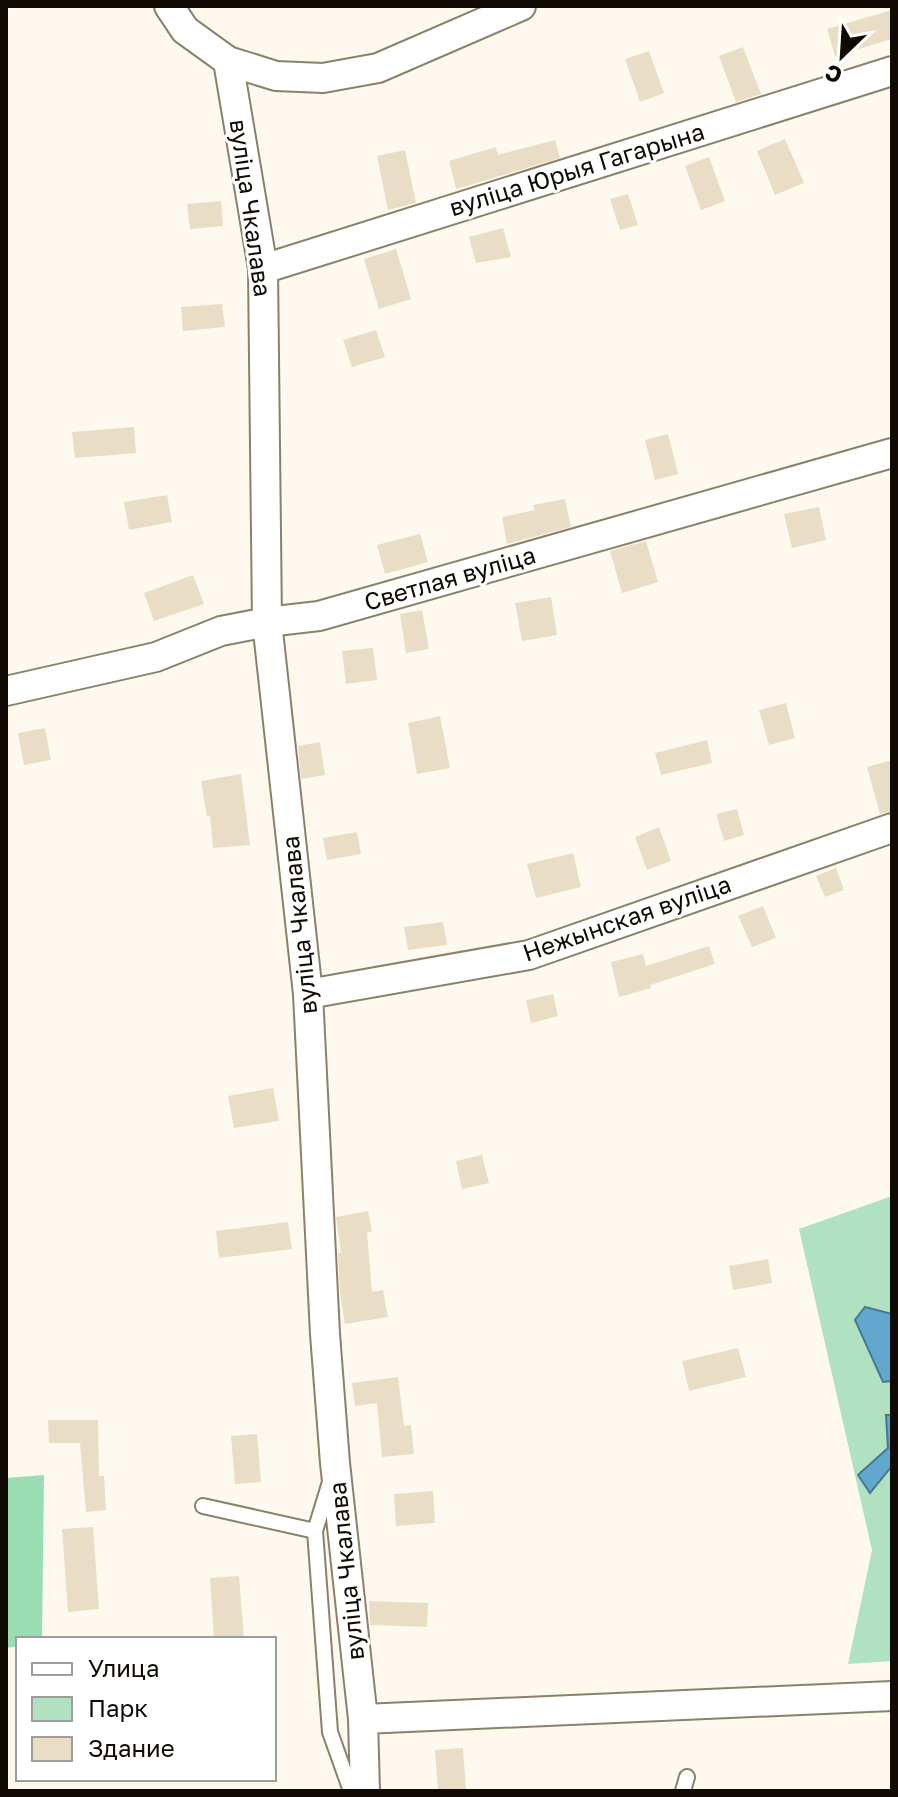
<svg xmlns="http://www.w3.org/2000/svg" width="898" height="1797" font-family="'Golos Text',sans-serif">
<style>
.green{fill:#b0e1c0}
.forest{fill:#9bddb2}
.water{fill:#62a8ce;stroke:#497991;stroke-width:2}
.building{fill:#eaddc5}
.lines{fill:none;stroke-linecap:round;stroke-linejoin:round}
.service-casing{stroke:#8c806a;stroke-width:18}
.minor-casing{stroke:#8c806a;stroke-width:32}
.service{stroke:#fff;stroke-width:14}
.minor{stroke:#fff;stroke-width:28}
.labels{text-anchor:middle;stroke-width:6;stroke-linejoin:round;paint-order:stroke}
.street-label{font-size:24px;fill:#0f0b04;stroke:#fff}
</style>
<rect width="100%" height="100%" fill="#fef9ef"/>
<path class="green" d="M 892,1196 L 892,1661 L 848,1664 L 872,1550 L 799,1229 Z"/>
<path class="forest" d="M 44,1475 L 42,1639 L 18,1639 L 18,1646 L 6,1648 L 6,1478 Z"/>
<path class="water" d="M 865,1307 L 892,1314 L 892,1381 L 883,1382 L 855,1320 Z
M 886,1415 L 892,1415 L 892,1466 L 870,1493 L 858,1475 L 888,1448 Z"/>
<path class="building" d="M 892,10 L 892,39 L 835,56 L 827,29 Z
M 743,47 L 761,94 L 736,102 L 719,56 Z
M 649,51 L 664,93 L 640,102 L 625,59 Z
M 785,139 L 804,183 L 775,195 L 757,151 Z
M 555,140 L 560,158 L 456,189 L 449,161 L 496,147 L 498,155 Z
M 405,150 L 416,203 L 388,210 L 377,156 Z
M 709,157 L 725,201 L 701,210 L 685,166 Z
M 628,194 L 638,225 L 620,230 L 610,199 Z
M 221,201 L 223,226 L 190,229 L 187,204 Z
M 503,228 L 511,257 L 476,263 L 469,237 Z
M 396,249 L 411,299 L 379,309 L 364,259 Z
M 222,304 L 225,327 L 183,331 L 181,307 Z
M 376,330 L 385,357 L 352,367 L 343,340 Z
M 134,427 L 136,453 L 75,458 L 72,432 Z
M 668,434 L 678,474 L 655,480 L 645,440 Z
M 167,495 L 172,522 L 129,530 L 124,502 Z
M 565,499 L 571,527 L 507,544 L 502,517 L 535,510 L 533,505 Z
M 819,507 L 826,540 L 792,548 L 784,514 Z
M 420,534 L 428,562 L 385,574 L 377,545 Z
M 646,541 L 658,582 L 622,593 L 610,551 Z
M 193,575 L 204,604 L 154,621 L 144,593 Z
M 551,597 L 557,635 L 522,641 L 515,603 Z
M 422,610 L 429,649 L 406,653 L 400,614 Z
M 373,648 L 377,680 L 346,684 L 342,651 Z
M 786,703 L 795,738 L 769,745 L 759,710 Z
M 440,716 L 450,768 L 417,774 L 408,723 Z
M 45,728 L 51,760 L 24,765 L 18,733 Z
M 707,740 L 712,763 L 661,775 L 655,753 Z
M 320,742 L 325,775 L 301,779 L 298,746 Z
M 892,760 L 892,811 L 880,814 L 867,767 Z
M 241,774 L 250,845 L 213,848 L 210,816 L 207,816 L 201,781 Z
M 737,809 L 744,835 L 724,841 L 716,814 Z
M 659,827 L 671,861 L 647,870 L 635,837 Z
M 357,832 L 361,854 L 327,860 L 323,838 Z
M 573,853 L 581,887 L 536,898 L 527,864 Z
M 836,868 L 844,890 L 825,897 L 816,876 Z
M 763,906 L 776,938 L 752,947 L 738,916 Z
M 443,922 L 447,945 L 408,950 L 404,927 Z
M 709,946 L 715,964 L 650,985 L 651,988 L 619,997 L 611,962 L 643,954 L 646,966 Z
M 553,994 L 558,1016 L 531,1023 L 526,1000 Z
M 273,1088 L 279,1121 L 234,1128 L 228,1096 Z
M 482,1155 L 489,1183 L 462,1189 L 456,1161 Z
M 368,1211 L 372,1231 L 367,1233 L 372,1292 L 383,1290 L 388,1317 L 345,1324 L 340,1293 L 338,1253 L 341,1253 L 336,1217 Z
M 288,1222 L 292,1249 L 219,1258 L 216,1231 Z
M 768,1259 L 772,1283 L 733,1290 L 729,1266 Z
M 738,1348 L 746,1377 L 689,1391 L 682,1361 Z
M 398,1377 L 404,1426 L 411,1425 L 414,1454 L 382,1457 L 377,1403 L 355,1406 L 352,1383 Z
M 48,1420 L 98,1420 L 99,1476 L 104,1476 L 106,1510 L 86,1512 L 80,1443 L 49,1443 Z
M 257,1434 L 261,1482 L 235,1484 L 231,1436 Z
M 433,1491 L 435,1523 L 396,1526 L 394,1494 Z
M 93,1527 L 99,1609 L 68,1612 L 62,1529 Z
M 239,1576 L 244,1639 L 214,1639 L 210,1578 Z
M 369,1601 L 428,1603 L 427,1627 L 370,1625 Z
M 463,1748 L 466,1789 L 438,1791 L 435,1750 Z"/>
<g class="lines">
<defs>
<path id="service" d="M 330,1482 L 315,1531 L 330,1732 L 351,1791
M 203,1506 L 315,1531
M 683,1791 L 687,1777"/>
<path id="minor" d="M 169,6 L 185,30 L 228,61 L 276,76 L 323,78 L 378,68 L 521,6
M 228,61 L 263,269 L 267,622 L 308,994 L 325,1334 L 335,1463 L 363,1719 L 365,1791
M 263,269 L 892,71
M 6,691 L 156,657 L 221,631 L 267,622 L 319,616 L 892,453
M 308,994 L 529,955 L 892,828
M 363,1719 L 892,1696"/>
</defs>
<use href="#service" class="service-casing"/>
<use href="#minor" class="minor-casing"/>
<use href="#service" class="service"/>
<use href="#minor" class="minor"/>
</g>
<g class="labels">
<g class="street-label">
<text transform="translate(577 170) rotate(-17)" y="8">вуліца Юрыя Гагарына</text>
<text transform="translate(250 208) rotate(82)" y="8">вуліца Чкалава</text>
<text transform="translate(450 579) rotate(-16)" y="8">Светлая вуліца</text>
<text transform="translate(627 919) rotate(-19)" y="8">Нежынская вуліца</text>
<text transform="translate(300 925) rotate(-96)" y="8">вуліца Чкалава</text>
<text transform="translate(347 1571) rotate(-96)" y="8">вуліца Чкалава</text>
</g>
</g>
<rect width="898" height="1797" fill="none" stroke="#0f0b04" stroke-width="16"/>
<rect x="16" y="1637" width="260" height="144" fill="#ffffff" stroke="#9f9d9b" stroke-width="2"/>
<rect x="32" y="1663" width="40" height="12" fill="#ffffff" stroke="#9f9d9b" stroke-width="2"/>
<text x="88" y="1677" font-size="24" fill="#0f0b04">Улица</text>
<rect x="32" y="1697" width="40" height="24" fill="#b0e1c0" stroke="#9f9d9b" stroke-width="2"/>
<text x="88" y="1717" font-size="24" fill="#0f0b04">Парк</text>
<rect x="32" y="1737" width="40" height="24" fill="#eaddc5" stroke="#9f9d9b" stroke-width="2"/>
<text x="88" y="1757" font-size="24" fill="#0f0b04">Здание</text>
<g transform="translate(842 56) rotate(205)" stroke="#ffffff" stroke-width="6" paint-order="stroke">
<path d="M0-6L14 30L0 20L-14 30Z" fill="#0f0b04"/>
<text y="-12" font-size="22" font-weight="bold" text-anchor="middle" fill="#0f0b04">С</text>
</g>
</svg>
